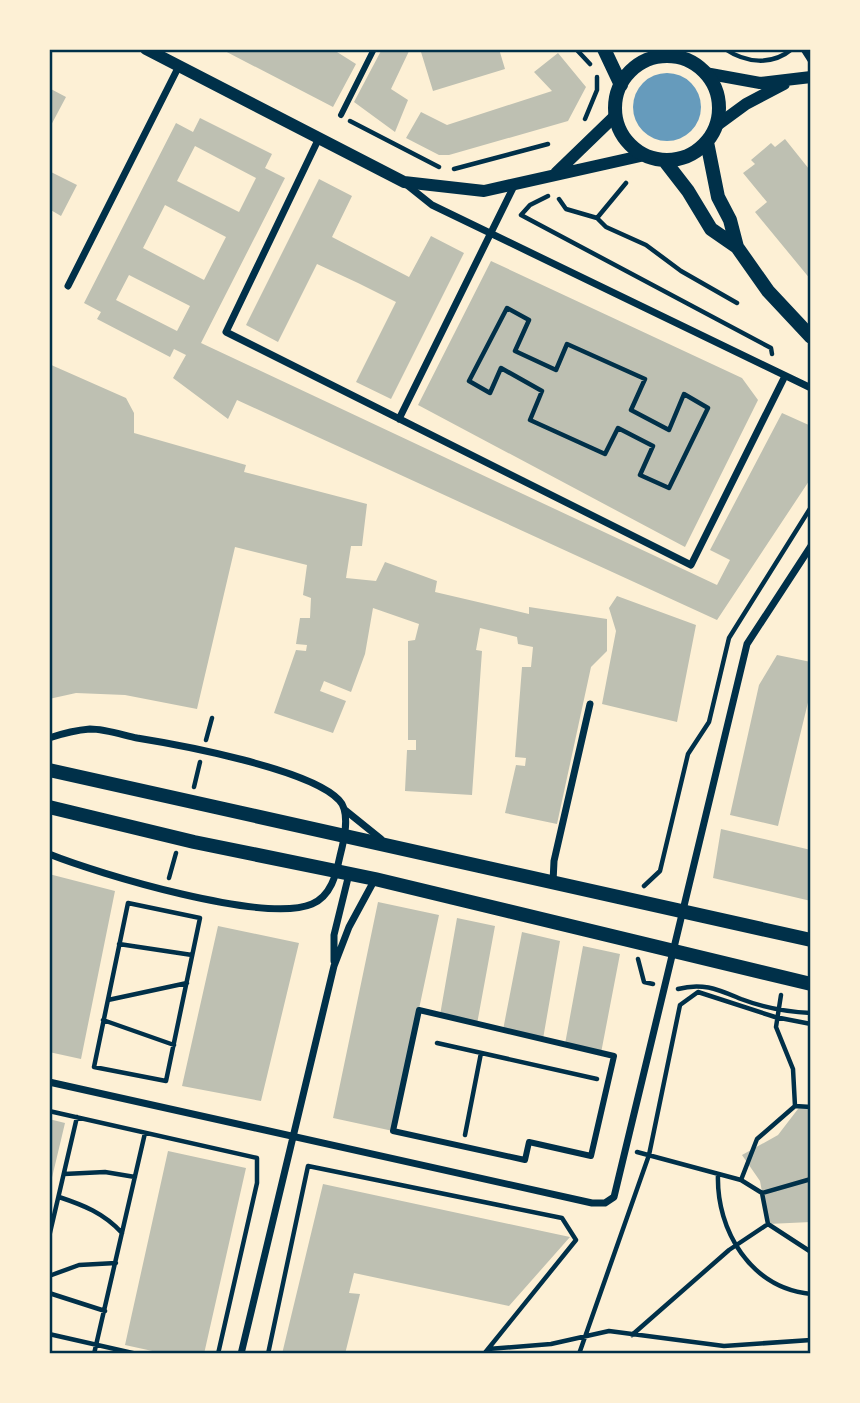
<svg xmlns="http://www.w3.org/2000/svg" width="860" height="1403" font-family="'Noto Serif',serif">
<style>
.water{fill:#669bbc}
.building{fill:#bec0b2;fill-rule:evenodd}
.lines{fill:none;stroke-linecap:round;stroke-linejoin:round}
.path{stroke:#003049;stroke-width:4.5}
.pedestrian{stroke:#003049;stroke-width:6}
.minor{stroke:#003049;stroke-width:7}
.tertiary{stroke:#003049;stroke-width:12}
.secondary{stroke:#003049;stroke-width:14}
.neatline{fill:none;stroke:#003049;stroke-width:2.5}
</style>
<rect width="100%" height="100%" fill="#fdf0d5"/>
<path class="water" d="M633 107a34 34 0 1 1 68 0a34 34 0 1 1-68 0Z"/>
<path class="building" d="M 221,49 L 338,49 L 337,52 L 356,64 L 333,107 Z
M 382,49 L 410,49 L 391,89 L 408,100 L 395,132 L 354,102 Z
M 432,49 L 499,49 L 505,69 L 433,91 L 421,52 Z
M 558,53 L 586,87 L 568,121 L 449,155 L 439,155 L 406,138 L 421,112 L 447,125 L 552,91 L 534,72 Z
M 49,88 L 66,97 L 49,129 Z
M 200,118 L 272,154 L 265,168 L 285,178 L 201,343 L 717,585 L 730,560 L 710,550 L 782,413 L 811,426 L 811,478 L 717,620 L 237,400 L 228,419 L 173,378 L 186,355 L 174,349 L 170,357 L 97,319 L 101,312 L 84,303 L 176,123 L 193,132 ZM 195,146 L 256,178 L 239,212 L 177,181 ZM 165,205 L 226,237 L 204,280 L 143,248 ZM 129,275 L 190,306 L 177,331 L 116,300 Z
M 785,139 L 809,169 L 811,168 L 811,280 L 755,212 L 767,202 L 743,173 L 755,164 L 751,160 L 771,143 L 775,147 Z
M 49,171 L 77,185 L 61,216 L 49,209 Z
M 319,179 L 352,196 L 332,237 L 409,277 L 431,236 L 464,253 L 391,399 L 356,382 L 396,302 L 358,283 L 317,264 L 278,342 L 246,325 Z
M 491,261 L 742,378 L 758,400 L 685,547 L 418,405 Z
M 49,364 L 126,398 L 134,413 L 134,433 L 246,465 L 244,472 L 367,504 L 362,546 L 351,546 L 346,578 L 376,581 L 385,562 L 437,581 L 435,592 L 529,614 L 529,607 L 607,619 L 607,651 L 591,667 L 557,824 L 505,813 L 516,765 L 525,766 L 526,758 L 515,757 L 522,667 L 531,667 L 533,647 L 518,644 L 517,637 L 480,628 L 476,650 L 482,651 L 472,795 L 405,791 L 407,750 L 416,750 L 416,740 L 408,740 L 408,641 L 415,640 L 419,624 L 373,608 L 365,654 L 351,692 L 324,681 L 320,691 L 346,701 L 333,733 L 274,713 L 296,650 L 306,651 L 307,645 L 296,644 L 300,618 L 310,618 L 311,598 L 303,595 L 307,565 L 235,547 L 197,709 L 125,695 L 76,693 L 49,699 Z
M 617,596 L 696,625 L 677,722 L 602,704 L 616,631 L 609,608 Z
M 777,655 L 811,662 L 811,690 L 778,826 L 730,815 L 759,685 Z
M 721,829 L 811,850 L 811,901 L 713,878 Z
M 49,874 L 115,891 L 81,1059 L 49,1052 Z
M 378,902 L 439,915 L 393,1131 L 333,1118 Z
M 457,918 L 495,926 L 477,1024 L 440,1015 Z
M 218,926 L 299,943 L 261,1101 L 182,1086 Z
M 522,932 L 560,941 L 543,1039 L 503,1030 Z
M 583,946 L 620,954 L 601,1053 L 565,1044 Z
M 801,1105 L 811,1109 L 811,1222 L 768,1224 L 760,1181 L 742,1155 L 778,1135 Z
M 49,1119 L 65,1123 L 50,1186 L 49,1186 Z
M 168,1151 L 246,1168 L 204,1354 L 166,1354 L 125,1345 Z
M 323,1184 L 570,1237 L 509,1306 L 354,1273 L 349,1293 L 360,1294 L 345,1354 L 282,1354 Z"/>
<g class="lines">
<path class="path" d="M 576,49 L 590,64
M 725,49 C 746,63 772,66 792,49
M 585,119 L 597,90 L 597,77
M 350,121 L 439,167
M 454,169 L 548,144
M 626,183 L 597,218 L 606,227 L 646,245 L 681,271 L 737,303
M 548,196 L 530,205 L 521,215 L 771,348 L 772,354
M 559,199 L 566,209 L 597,218
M 507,308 L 529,320 L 515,351 L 556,370 L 567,344 L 645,379 L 631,410 L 669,430 L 684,394 L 708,408 L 669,488 L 640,475 L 653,446 L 618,428 L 605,454 L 530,420 L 542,391 L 501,368 L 490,393 L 469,381 Z
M 206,740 L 212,718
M 194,787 L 200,762
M 169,878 L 176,853
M 644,886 L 660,871 L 688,754 L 709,722 L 729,638 L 811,507
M 128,903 L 200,918 L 166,1081 L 94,1067 Z
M 119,944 L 192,955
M 638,959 L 644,982 L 653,984
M 678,989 C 703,982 719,990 741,999 C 762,1007 789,1012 811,1013
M 781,995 L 776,1027 L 793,1069 L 795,1106 L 811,1107
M 108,1000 L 187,983
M 103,1020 L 174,1045
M 437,1043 L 597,1079
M 49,1111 L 257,1158 L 257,1183 L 218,1354
M 465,1135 L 481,1053
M 637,1152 L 741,1180 L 757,1139 L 795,1106
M 64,1174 L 105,1172 L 135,1177
M 718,1174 C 716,1231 751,1288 811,1294
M 762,1193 L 811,1179
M 59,1197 C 83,1205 104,1213 122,1233
M 768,1224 L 811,1252
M 49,1237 L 77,1117
M 49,1276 L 79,1265 L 116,1263
M 49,1293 L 105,1311
M 49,1334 L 137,1354
M 632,1335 L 729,1250 L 768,1224 L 762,1193 L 741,1180
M 488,1349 L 576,1240 L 562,1218
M 94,1354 L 145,1133
M 268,1354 L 308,1166 L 562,1218
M 484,1354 L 488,1349 L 551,1344 L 609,1331 L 724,1346 L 811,1340
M 579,1354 L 649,1155 L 680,1005 L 698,992 L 775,1017 L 811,1024"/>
<path class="pedestrian" d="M 341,115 L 374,49
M 419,1010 L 614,1056 L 591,1156 L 529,1142 L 525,1160 L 393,1131 Z"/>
<path class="minor" d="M 804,49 L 811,60
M 319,138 L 226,332 L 691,565 L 785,376
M 407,185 L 432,205 L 811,388
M 68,286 L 179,66
M 399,419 L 514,186
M 49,738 C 61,734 78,730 90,729 C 105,729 123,735 137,738 C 181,745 310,769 339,800 C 351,812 344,841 340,856 C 336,875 331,896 312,904 C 265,924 99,874 49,854
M 345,810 L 381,839
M 553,882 L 554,861 L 590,704
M 334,961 L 334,935 L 349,874
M 49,1082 L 592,1203 L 605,1203 L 614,1197 L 747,644 L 811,546
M 241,1354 L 334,966 L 349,927 L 375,879"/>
<path class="tertiary" d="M 146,49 L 404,182 L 484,191 L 645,155
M 705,73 L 760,83 L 811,77
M 716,126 L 746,104 L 784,84
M 556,173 L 616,115"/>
<path class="secondary" d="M 604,49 L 621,85
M615 108a52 52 0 1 1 104 0a52 52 0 1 1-104 0Z
M 707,142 L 718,197 L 730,220 L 737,247
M 664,160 L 688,191 L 711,229 L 737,247 L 768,291 L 811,337
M 49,770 L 811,940
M 49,807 L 194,842 L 375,879 L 811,984"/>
</g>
<rect width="860" height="1403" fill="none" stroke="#fdf0d5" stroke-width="102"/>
<rect x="51" y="51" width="758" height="1301" class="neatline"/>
</svg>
